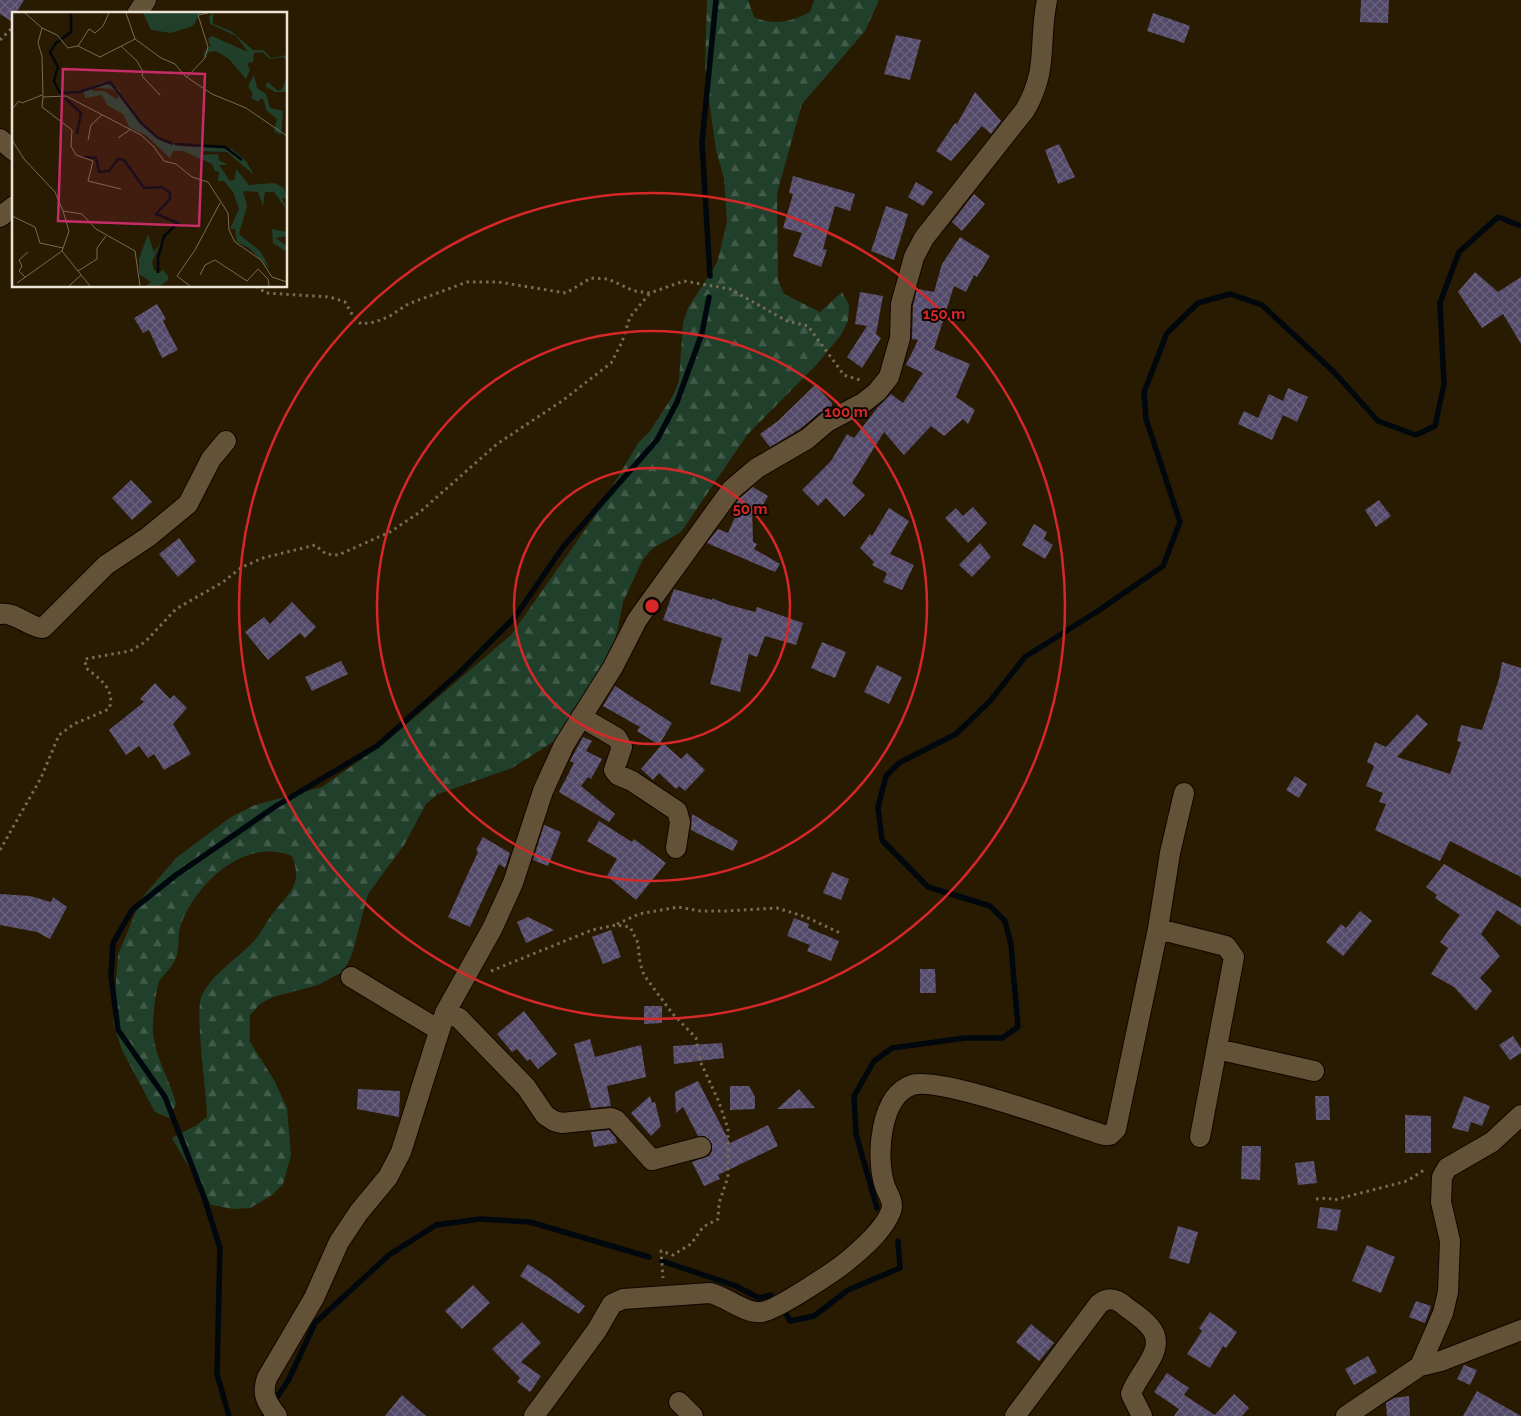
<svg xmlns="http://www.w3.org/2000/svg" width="1521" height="1416" font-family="Raleway,sans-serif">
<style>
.forest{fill:url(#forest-firs)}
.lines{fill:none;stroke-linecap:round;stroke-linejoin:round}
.stream{stroke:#00080e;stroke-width:5.5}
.building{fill:url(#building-cross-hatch)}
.minor-casing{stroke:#110500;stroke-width:22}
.path{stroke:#776b55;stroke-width:3;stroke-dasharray:2.5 4;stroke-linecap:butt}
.minor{stroke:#635237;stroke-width:20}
.ring{fill:none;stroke:#d62828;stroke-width:2.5}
.inset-river{fill:none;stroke:#00080e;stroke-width:2.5}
.inset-road{fill:none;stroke:#776b55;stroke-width:1}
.view{fill:#c62c67;fill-opacity:0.15;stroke:#c62c67;stroke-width:2.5}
.inset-edge{fill:none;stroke:#ede3d4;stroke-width:2.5}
.centre{fill:#d62828;stroke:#0d0701;stroke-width:2.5}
.ring-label{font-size:15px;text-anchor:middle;font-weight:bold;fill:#d62828;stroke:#0d0701;stroke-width:4;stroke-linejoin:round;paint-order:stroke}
</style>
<defs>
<pattern id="forest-firs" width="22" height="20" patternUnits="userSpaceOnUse" patternTransform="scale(1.25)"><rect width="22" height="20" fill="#21402c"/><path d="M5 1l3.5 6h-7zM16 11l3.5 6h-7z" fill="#425b4a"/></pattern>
<pattern id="building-cross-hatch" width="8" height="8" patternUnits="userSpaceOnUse" patternTransform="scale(1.25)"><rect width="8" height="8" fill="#534a69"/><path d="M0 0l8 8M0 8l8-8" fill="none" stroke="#6c647e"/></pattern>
</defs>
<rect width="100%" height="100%" fill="#291b01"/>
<path class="forest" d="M 707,0 L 748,0 L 754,17 C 775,26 790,22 810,12 L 814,0 L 879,0 L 865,31 L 802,104 L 777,193 L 778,280 L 784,294 L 820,312 L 842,292 L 849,305 L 848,321 L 841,335 L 817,364 L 747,435 L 681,532 L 653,548 L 643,559 L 623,602 L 617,633 L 606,662 L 553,742 L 512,768 L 438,794 L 426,804 L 404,845 L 368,894 L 352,954 L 344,971 L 318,985 L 273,997 L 260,1004 L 250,1015 L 250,1042 L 274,1080 L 287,1108 L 291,1155 L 283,1184 L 272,1195 L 250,1208 L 234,1209 L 211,1205 L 172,1138 L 195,1126 L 207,1117 C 207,1093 194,1010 202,995 C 214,972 235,961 252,943 C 261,934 266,922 274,912 C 290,892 303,884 292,856 C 245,837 197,882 181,924 C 177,935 180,948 176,958 C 172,967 166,972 160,980 C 156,985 152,1024 153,1032 C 155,1058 170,1079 176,1104 L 169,1118 L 155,1112 L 122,1050 L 113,1023 L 118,955 L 141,899 L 176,858 L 231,817 L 255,805 L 322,787 L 386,742 L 511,635 L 592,520 L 639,442 L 650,431 L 674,394 L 679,380 L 683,323 L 688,308 L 717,263 L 727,222 L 724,178 L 716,150 L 708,93 L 705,64 Z"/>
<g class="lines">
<path class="stream" d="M 710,276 L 702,143 L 716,0
M 877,1208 L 856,1134 L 854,1096 L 874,1061 L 892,1048 L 965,1038 L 1002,1038 L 1018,1027 L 1011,945 L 1005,921 L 990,906 L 928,887 L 882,840 L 878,807 L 886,776 L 899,763 L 956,734 L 990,701 L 1025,657 L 1101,609 L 1163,566 L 1180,522 L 1146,419 L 1144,392 L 1167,333 L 1198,303 L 1230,294 L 1262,305 L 1334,372 L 1378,421 L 1416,435 L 1435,426 L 1444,384 L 1440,303 L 1459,252 L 1498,217 L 1521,226
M 662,1261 L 736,1286 L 759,1298 L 771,1295
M 783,1308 L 790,1321 L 814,1316 L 848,1290 L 900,1268 L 898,1241
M 229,1416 L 217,1374 L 220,1248 L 204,1197 L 165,1097 L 118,1030 L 111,976 L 113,943 L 132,910 L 176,875 L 276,806 L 377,746 L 458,674 L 515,617 L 563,547 L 657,440 L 677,402 L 702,333 L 709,297
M 264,1416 L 288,1381 L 315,1323 L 389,1255 L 436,1225 L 480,1219 L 530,1222 L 649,1257"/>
</g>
<path class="building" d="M 0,0 L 24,0 L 11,21 L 0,14 Z
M 1361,0 L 1389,0 L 1388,23 L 1360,22 Z
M 1153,13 L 1190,26 L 1184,43 L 1147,31 Z
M 896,35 L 921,40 L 910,80 L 884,74 Z
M 975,92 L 1001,121 L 991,134 L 982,126 L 951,161 L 936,151 L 955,123 L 957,124 Z
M 1059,144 L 1075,177 L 1058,184 L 1045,150 Z
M 793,176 L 855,194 L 850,211 L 835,206 L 823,249 L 827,250 L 821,267 L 793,256 L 802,233 L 783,228 L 793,194 L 789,193 Z
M 916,182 L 933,192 L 923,206 L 908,197 Z
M 974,194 L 985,204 L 962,231 L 952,222 Z
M 886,206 L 908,214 L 894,260 L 871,251 Z
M 960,237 L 990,256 L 977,277 L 974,275 L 966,292 L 954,286 L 934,349 L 970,364 L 956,397 L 975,410 L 968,424 L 963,419 L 944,436 L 931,426 L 904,455 L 884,432 L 852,483 L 865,495 L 844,517 L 826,498 L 818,506 L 802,490 L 831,461 L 847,434 L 854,438 L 878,407 L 891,394 L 903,403 L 923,373 L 906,365 L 918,340 L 912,339 L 913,306 L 917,289 L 934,292 L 942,264 Z
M 1475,272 L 1498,292 L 1521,277 L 1521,344 L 1503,314 L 1482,328 L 1458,292 Z
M 860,292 L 883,296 L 876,334 L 881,338 L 862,368 L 847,357 L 867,326 L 855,324 Z
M 157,304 L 166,319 L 163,321 L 178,350 L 162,358 L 149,330 L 143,333 L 134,318 Z
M 815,385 L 832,403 L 832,406 L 819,413 L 800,429 L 770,447 L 760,434 L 778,421 Z
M 1288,388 L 1308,397 L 1297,422 L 1283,415 L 1272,440 L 1238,424 L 1244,411 L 1258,418 L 1269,394 L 1283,401 Z
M 131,480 L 152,502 L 132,520 L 112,498 Z
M 753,487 L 768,496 L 760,510 L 752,505 L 753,542 L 757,544 L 754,549 L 780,564 L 775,572 L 707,543 L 718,529 L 728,533 L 739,508 L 735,505 L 740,498 Z
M 1379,500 L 1391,516 L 1376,527 L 1365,510 Z
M 973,507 L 987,523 L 968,543 L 945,518 L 956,508 L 963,516 Z
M 889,508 L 909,521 L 890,554 L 914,565 L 902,590 L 883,582 L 887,573 L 872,565 L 874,562 L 860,548 L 870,534 L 872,536 Z
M 1034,524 L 1047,532 L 1044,539 L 1053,545 L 1045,559 L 1022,545 Z
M 179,538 L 196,561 L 178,577 L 159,554 Z
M 980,543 L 991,557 L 972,577 L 959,565 Z
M 674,589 L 712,600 L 712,598 L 726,604 L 755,612 L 757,607 L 803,623 L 796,645 L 765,636 L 757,657 L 749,654 L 740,692 L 710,684 L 722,638 L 663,620 Z
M 292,602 L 316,627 L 305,638 L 300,633 L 268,660 L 245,632 L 264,617 L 270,624 Z
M 822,642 L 846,652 L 835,678 L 811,668 Z
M 341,661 L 348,674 L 312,691 L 305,677 Z
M 1502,662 L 1521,668 L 1521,877 L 1450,841 L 1440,861 L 1375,830 L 1386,804 L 1379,802 L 1383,793 L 1366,786 L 1374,766 L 1367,762 L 1375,742 L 1386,747 L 1417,714 L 1428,724 L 1397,757 L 1450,774 L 1461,742 L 1457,741 L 1461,725 L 1482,730 L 1499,679 Z
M 877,665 L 902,677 L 889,704 L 864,692 Z
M 155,683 L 170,699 L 174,695 L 187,708 L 173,724 L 191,754 L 164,770 L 154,754 L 148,758 L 139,746 L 126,755 L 109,730 L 144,702 L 140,699 Z
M 615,686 L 672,723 L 659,745 L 637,731 L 640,727 L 603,706 Z
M 583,737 L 592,741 L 586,751 L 602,759 L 591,779 L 588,777 L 581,786 L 615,814 L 609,822 L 559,792 L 574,763 L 570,761 Z
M 663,743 L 681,759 L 687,753 L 705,770 L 685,791 L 679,786 L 676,789 L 659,773 L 653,780 L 641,769 Z
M 1295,776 L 1307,784 L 1299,798 L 1286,790 Z
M 692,814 L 738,841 L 733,851 L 691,830 Z
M 599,821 L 632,842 L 634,839 L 666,863 L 636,900 L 607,876 L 617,859 L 587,841 Z
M 544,825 L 561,832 L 548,866 L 533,860 Z
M 483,837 L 510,853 L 505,868 L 499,864 L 470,927 L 448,917 L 478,852 L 476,850 Z
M 1444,864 L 1521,908 L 1521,926 L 1497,910 L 1481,934 L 1500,956 L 1480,978 L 1492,991 L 1476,1011 L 1454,987 L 1431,974 L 1448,948 L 1440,942 L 1460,915 L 1435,898 L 1437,895 L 1426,887 Z
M 832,872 L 849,879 L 841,900 L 823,893 Z
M 0,894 L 30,896 L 51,902 L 53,897 L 67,907 L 50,939 L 37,932 L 0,925 Z
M 1360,911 L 1372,921 L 1343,956 L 1326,942 L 1341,924 L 1346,928 Z
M 528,917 L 554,930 L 526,943 L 517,922 Z
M 794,918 L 809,924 L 808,928 L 839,941 L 831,961 L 807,951 L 810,945 L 787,936 Z
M 611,930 L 621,957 L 603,964 L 592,937 Z
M 920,969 L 935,969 L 936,993 L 920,993 Z
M 644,1006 L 662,1006 L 662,1023 L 644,1024 Z
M 524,1011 L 557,1054 L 538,1069 L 530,1059 L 527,1061 L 517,1049 L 512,1052 L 497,1034 Z
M 1513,1036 L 1521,1048 L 1521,1053 L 1510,1060 L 1499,1045 Z
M 590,1039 L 595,1057 L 641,1045 L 646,1077 L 607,1086 L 611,1106 L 591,1108 L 574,1044 Z
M 722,1043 L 724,1058 L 674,1064 L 673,1046 Z
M 698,1081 L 730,1143 L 768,1125 L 778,1146 L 718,1175 L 720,1179 L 704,1186 L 692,1162 L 709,1156 L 712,1151 L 712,1144 L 705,1136 L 698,1136 L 683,1107 L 676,1113 L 675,1092 Z
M 730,1086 L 749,1086 L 755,1097 L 755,1109 L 730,1110 Z
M 358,1089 L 400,1091 L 399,1117 L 357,1109 Z
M 799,1089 L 815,1108 L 777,1109 Z
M 650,1096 L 652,1103 L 655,1102 L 661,1126 L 651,1136 L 631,1113 Z
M 1315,1096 L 1329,1096 L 1330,1120 L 1316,1120 Z
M 1464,1096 L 1490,1106 L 1482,1126 L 1471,1122 L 1468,1132 L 1452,1128 Z
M 1405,1115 L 1431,1116 L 1431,1153 L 1405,1153 Z
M 609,1130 L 616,1138 L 617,1143 L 594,1147 L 591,1132 Z
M 1242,1146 L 1261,1146 L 1260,1180 L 1241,1179 Z
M 1314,1161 L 1317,1183 L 1298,1185 L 1295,1163 Z
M 1320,1207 L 1341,1210 L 1337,1231 L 1317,1228 Z
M 1178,1226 L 1198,1232 L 1189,1264 L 1169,1258 Z
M 1367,1245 L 1395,1257 L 1381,1293 L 1352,1281 Z
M 528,1264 L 551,1279 L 585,1306 L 579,1314 L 520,1276 Z
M 473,1285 L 490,1303 L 462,1329 L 445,1311 Z
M 1416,1301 L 1431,1306 L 1425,1323 L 1409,1317 Z
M 1210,1312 L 1237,1332 L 1226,1348 L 1223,1346 L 1210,1368 L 1187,1354 L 1202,1331 L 1199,1328 Z
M 522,1322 L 541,1343 L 521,1362 L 541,1376 L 530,1392 L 517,1382 L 520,1378 L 492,1349 Z
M 1031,1324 L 1054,1343 L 1039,1361 L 1016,1342 Z
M 1368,1356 L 1377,1372 L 1354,1385 L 1345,1369 Z
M 1464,1365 L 1477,1370 L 1470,1385 L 1457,1379 Z
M 1167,1373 L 1189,1388 L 1184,1395 L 1215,1415 L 1234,1394 L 1249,1408 L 1242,1416 L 1174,1416 L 1179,1409 L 1154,1392 Z
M 1477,1391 L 1521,1416 L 1463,1416 Z
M 402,1395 L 426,1416 L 385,1416 Z
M 1409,1396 L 1410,1416 L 1387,1416 L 1386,1403 L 1394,1398 Z"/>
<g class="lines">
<defs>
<path id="minor" d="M 137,14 L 146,0
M 0,139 L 14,151
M 0,217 L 14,206
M 0,614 C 15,611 28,627 43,628 L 106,565 L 148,537 L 188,504 L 211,459 L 226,441
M 581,717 L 617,738 L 622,747 L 614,770 L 618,775 L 632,781 L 677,811 L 680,822 L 676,848
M 1158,929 L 1226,946 L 1234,957 L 1200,1137
M 351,977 L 439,1030
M 445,1013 L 459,1018 L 526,1087 L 545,1115 L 554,1121 L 562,1123 L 611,1118 L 616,1120 L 652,1160 L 701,1147
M 1217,1049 L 1314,1071
M 1420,1366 L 1441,1361 L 1521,1330
M 679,1402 L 693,1416
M 277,1416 C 267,1403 261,1394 267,1378 L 314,1298 L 339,1242 L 359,1212 L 388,1177 L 401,1152 L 445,1013 L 492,929 L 513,883 L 543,791 L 564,745 L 613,667 L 637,620 L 731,490 L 757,468 L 807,439 L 827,422 L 863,403 L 877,392 L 889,377 L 900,338 L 901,304 L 914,257 L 924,238 L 1025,110 C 1049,69 1038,43 1047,0
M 534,1416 L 597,1330 L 612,1304 L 623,1299 L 710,1293 C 727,1297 745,1314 762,1312 C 777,1310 840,1268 852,1257 C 866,1245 885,1228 891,1211 C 895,1201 886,1192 884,1183 C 876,1155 880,1096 912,1085 C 940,1076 1069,1124 1104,1135 L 1110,1135 L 1116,1129 L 1158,929 L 1170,853 L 1184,793
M 1015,1416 L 1099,1304 C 1109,1296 1117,1299 1126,1307 C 1134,1313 1144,1319 1150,1327 C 1169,1349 1137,1373 1131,1394 L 1142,1416
M 1346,1416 L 1420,1366 L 1443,1313 L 1448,1292 L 1450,1241 L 1441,1202 L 1442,1177 L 1447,1168 L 1492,1142 L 1521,1115"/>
</defs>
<use href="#minor" class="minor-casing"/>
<path class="path" d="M 26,14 L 28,12
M 0,40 L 14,26
M 256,286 L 266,293 L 330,297 L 345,302 L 353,316 L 361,324 L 375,322 L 390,316 L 408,304 L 467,282 L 498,282 L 566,293 L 591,278 L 608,279 L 634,291 L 650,293 L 684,281 L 730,289 L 787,321 L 808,326 L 844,375 L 863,381
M 0,850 L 41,778 L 59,735 L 74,724 L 109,709 C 116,690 100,679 86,668 L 85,659 L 130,651 L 145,642 L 176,609 L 223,582 L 242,567 L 263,558 L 315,545 L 326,554 L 338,555 L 390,532 L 420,512 L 497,444 L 562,401 L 611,363 L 622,342 L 630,317 L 650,293
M 617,924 L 639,914 L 678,907 L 700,911 L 725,911 L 777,908 L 806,917 L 840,933
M 491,971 L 592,930 L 616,925 L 630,927 L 638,943 L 640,963 L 644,975 L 672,1013 L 696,1038 L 700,1061 L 719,1102 L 728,1129 L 728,1177 L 719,1203 L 718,1219 L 703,1227 L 691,1244 L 673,1255 L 661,1251 L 663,1278
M 1316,1199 L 1328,1198 L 1334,1200 L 1407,1181 L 1424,1170"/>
<use href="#minor" class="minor"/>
</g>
<g class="ring">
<circle cx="652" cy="606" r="138"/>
<circle cx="652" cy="606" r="275"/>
<circle cx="652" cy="606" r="413"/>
</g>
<g transform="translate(12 12)">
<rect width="275" height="275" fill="#291b01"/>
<path d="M 131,1 L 188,1 L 181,14 L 159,21 L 139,18 ZM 201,1 L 201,12 L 219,19 L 241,38 L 251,38 L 259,46 L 275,43 L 275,80 L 263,80 L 253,74 L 256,70 L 266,79 L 270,77 L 274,67 L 274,48 L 271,45 L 258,47 L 250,40 L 242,41 L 241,50 L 235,51 L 238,58 L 234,67 L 217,47 L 204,39 L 196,40 L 191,47 L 192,40 L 198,34 L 196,27 L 200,24 L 236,40 L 224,24 L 198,12 L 197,4 ZM 242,63 L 245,76 L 254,82 L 258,96 L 271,99 L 269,123 L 262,119 L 265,107 L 254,98 L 252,88 L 248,86 L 247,90 L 239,86 L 241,82 L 236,74 ZM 90,70 L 106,77 L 127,111 L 151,128 L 168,134 L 220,137 L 234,149 L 242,163 L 215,140 L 188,139 L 189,143 L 206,142 L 207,148 L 216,153 L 207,153 L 218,169 L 223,167 L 224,157 L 237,173 L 262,171 L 272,176 L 275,187 L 270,186 L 275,198 L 262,180 L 253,180 L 251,194 L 246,180 L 231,179 L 235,194 L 227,222 L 249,240 L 258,257 L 237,236 L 225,230 L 223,217 L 218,217 L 227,197 L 221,180 L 212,169 L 206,169 L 207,160 L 203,159 L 200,152 L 171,139 L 161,139 L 158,146 L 135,124 L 117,115 L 111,102 L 95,93 L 90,83 L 73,86 L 72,79 L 78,75 L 81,79 L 92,79 L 106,88 L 106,82 L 100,77 L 80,75 ZM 260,217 L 275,220 L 275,224 L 264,226 L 275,234 L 275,240 L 261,231 ZM 136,222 L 142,240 L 149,231 L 140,250 L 142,258 L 146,261 L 151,258 L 156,264 L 156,268 L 148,274 L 134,274 L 139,270 L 127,262 L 127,247 Z" fill="#21402c"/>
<path class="inset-river" d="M 48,81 L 67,80 L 98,70 L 129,111 L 146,126 L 161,132M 48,81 L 42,69 L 46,55 L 38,40 L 44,31 L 59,20 L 59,1M 53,86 L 69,101 L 65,122M 163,132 L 213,135 L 230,148M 71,145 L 84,146 L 87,160 L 97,159 L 106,147 L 112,148 L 132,176 L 150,175 L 158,181 L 158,187 L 144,202 L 166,211 L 152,224 L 146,246 L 146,261"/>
<path class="inset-road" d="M 13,1 L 30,16 L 26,31 L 30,44 L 31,85 L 54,84 L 129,123 L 142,135 L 152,149 L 164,152 L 180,165 L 196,170 L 216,201 L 217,218 L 223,230 L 249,248 L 260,265 L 275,270M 114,1 L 123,27M 30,16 L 45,23 L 56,36 L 66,34 L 88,45 L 123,27 L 149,46 L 163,52 L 173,64 L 200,82 L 234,96 L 275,124M 66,34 L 77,17 L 83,21 L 91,14 L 97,1M 109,34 L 125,49 L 131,60 L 130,64 L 148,83M 175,65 L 193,46 L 196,35 L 186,3 L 196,1M 31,85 L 30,95 L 60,118 L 59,134 L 64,143 L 81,149 L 76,169 L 109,177M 0,97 L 7,89 L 10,91 L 30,83M 106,126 L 119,117M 0,128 L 12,147 L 43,180 L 51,199 L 70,202 L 84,217 L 123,239 L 128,274M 76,128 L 79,113 L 90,103M 51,199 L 57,219 L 50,239 L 78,274M 0,204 L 23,215 L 28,231 L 51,236M 66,259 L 85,247 L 85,236 L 94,224M 188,263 L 193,253 L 203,248 L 235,269 L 246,257 L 256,267 L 257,274M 13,265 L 7,259 L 10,254 L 7,248 L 16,240M 5,271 L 50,239M 57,274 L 69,263M 178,274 L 165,264 L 183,238 L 208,191"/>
<path class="view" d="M 51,57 L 193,62 L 187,214 L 46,209 Z"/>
<rect width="275" height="275" class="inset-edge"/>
</g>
<circle cx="652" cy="606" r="8" class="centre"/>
<g class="ring-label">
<text x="944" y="319">150 m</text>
<text x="846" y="417">100 m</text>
<text x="750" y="514">50 m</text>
</g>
</svg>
